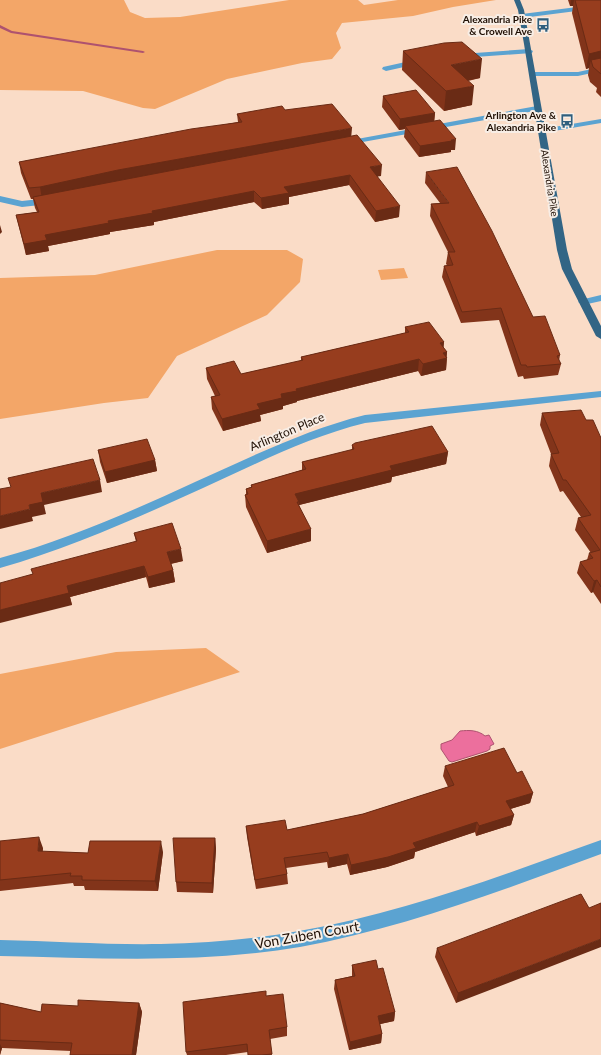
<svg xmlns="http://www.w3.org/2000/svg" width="601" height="1055" font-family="Lato,sans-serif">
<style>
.green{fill:#f3a668}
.water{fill:#ec6f9d;stroke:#ae526f}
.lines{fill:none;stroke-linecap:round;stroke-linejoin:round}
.stream{fill:#ae526f;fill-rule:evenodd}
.minor{fill:#5ba3d1;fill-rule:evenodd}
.major{fill:#326585;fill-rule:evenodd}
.wall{fill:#82341a}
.shaded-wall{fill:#6a2b15}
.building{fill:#973d1e;stroke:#6a2b15}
.labels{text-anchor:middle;stroke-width:4;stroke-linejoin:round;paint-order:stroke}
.far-poi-label{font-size:10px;font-weight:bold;fill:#1e0e03;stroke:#f8eee6;text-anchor:end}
.far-street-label{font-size:10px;fill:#1e0e03;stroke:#f8eee6}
.street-label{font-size:12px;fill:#1e0e03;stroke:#f8eee6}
.near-street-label{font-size:14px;fill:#1e0e03;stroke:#f8eee6}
</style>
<rect width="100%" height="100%" fill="#fadcc7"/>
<path class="green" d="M 0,0 L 124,0 L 130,12 L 145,18 L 180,17 L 289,0 L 358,0 L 364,5 L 398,0 L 496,0 L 453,7 L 413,16 L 342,23 L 336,33 L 341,48 L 332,59 L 302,63 L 227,79 L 155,109 L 143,108 L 83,91 L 0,90 Z
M 217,250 L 287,250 L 303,259 L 300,282 L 267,315 L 177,356 L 148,398 L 104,403 L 0,419 L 0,278 L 95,275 Z
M 404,268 L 408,278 L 381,280 L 378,270 Z
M 206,648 L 240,672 L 0,749 L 0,674 L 116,652 Z"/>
<path class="water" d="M 460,731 C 469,730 478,730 485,736 L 489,735 L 494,744 L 490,746 L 490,749 L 487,751 L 452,762 L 449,761 L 441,749 L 441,744 L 452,740 Z"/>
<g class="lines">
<path class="stream" d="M 0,25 L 12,31 L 143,51 L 145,52 L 143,53 L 11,33 L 0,28 Z"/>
<path class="minor" d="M 581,0 L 587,0 L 593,8 L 592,9 L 522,18 L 519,16 L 522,14 L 585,6 Z
M 529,49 L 533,51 L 532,53 L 461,58 L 457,56 L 461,54 Z
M 419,59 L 422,59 L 422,63 L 386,71 L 382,69 L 383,67 Z
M 601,67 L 601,71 L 578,76 L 533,76 L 529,74 L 533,72 L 578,72 Z
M 537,106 L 541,108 L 540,110 L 346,145 L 342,143 L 346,141 Z
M 601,119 L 601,123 L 542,133 L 538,131 L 542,129 Z
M 0,196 L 22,201 L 49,198 L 53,201 L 49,204 L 22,207 L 0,202 Z
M 601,295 L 601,301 L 583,305 L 578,302 L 580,300 Z
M 601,391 L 601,397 L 365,423 C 308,437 256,464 203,488 C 137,518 70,548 0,568 L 0,558 C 67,540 132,511 195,482 C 251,457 305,430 365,415 Z
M 601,840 L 601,854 C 503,890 403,928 300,947 C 200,964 100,958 0,956 L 0,940 C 53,941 108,945 161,944 C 207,943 254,939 299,931 C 403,913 503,875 601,840 Z"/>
<path class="major" d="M 514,0 L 520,0 L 524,10 L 567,250 L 572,269 L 601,326 L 601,339 L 596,336 L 562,269 L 557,250 L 524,44 L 518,10 Z"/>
</g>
<path class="wall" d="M 568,0 L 601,0 L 601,97 L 596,92 L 597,88 L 590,82 L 588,75 L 589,68 L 586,69 L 572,13 L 573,6 L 570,6 Z
M 403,51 L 480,78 L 468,81 L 472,105 L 444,111 L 402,70 Z
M 383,96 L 435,113 L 434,121 L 455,150 L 451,150 L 451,152 L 419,157 L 404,137 L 405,129 L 399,130 L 382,107 Z
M 285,110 L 351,136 L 381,176 L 377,176 L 399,217 L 375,222 L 349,185 L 289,197 L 289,204 L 262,209 L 254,202 L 154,222 L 154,225 L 110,232 L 110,234 L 48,246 L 49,251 L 26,255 L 16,215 L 37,212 L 35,208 L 33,199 L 31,199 L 21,173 L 19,162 L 238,122 L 237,114 Z
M 426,172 L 533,317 L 560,355 L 559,361 L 561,364 L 558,375 L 524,379 L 523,376 L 518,377 L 499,320 L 461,323 L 442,277 L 444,266 L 447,265 L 446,264 L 448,252 L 430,216 L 431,204 L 440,203 L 425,183 Z
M 405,327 L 444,342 L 443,348 L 447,352 L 446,370 L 421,376 L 418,371 L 297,401 L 297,402 L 283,406 L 283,409 L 260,415 L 261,421 L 223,431 L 212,409 L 211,397 L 215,396 L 207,379 L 206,368 L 241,374 L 301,361 L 301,357 L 405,333 Z
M 542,413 L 586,420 L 601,438 L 601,604 L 593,592 L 591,593 L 577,573 L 580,562 L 587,560 L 589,553 L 591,553 L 575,530 L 578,518 L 581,517 L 563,491 L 560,492 L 549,466 L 551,454 L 540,425 Z
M 352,445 L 448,452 L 446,464 L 392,477 L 391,482 L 299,505 L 311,541 L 267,553 L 246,507 L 245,495 L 246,494 L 246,489 L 251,487 L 251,485 L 302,470 L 302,462 L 352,450 Z
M 98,450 L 155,460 L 157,471 L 107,483 L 100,462 Z
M 134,533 L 183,561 L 171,564 L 173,570 L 175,582 L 149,588 L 146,577 L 70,597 L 72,605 L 20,578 L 136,542 Z
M 445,766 L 517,773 L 533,793 L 530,803 L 510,809 L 514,815 L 511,825 L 476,836 L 475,832 L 415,852 L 414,858 L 387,867 L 350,875 L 347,864 L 328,868 L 327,862 L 286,868 L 287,874 L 288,884 L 256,889 L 247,837 L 246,826 L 287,830 L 363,814 L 448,787 L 443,776 Z
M 215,838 L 216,849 L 213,893 L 177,892 L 176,882 Z
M 0,841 L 43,848 L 42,852 L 88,853 L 163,852 L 158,891 L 85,890 L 84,886 L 74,886 L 73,883 L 0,891 Z
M 589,908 L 456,1003 L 435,957 L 437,948 Z
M 352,965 L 378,969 L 395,1012 L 394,1021 L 380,1024 L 382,1034 L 381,1043 L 349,1050 L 334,989 L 335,980 L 352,976 Z
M 266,996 L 287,1027 L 287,1036 L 270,1039 L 272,1055 L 248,1055 L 248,1052 L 226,1055 L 187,1055 L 186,1052 Z
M 0,1003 L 41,1012 L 78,1006 L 139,1003 L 142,1012 L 136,1055 L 70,1055 L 71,1051 L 2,1048 L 0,1055 Z"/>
<path class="shaded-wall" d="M 571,0 L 574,0 L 573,6 L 570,6 Z
M 601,46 L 601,66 L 591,60 L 589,68 L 586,69 L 589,54 Z
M 482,59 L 480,78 L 449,84 L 451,65 Z
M 474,86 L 472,105 L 444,111 L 446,91 Z
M 435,113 L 434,124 L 405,126 L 405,129 L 399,130 L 400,119 Z
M 352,128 L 351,139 L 42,199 L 40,187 L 118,170 Z
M 456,139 L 455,150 L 451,150 L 451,152 L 419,157 L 420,146 Z
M 382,165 L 381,176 L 369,178 L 370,167 Z
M 350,175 L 349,185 L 289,197 L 289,204 L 262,209 L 261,198 L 284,187 Z
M 254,191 L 254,202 L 154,222 L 154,225 L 110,232 L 110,234 L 48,246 L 49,251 L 26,255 L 24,244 L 45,235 L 152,211 Z
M 400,206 L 399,217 L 375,222 L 376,211 Z
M 0,225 L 2,232 L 0,234 Z
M 444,342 L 443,354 L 440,343 Z
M 447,352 L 446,359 L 447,358 L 446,370 L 421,376 L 423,364 L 443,353 Z
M 419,359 L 418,371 L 297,401 L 297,402 L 283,406 L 283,409 L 260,415 L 261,421 L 223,431 L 222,419 L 257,404 L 281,394 L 296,389 Z
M 448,452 L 446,464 L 392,477 L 391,482 L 299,505 L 299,502 L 295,494 L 390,466 Z
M 155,460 L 157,471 L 107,483 L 105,472 Z
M 100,480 L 102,492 L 44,505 L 46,514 L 32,517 L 29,505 L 41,493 Z
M 30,509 L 33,521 L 0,529 L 0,516 Z
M 311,529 L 311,541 L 267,553 L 267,541 Z
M 181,549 L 183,561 L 169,564 L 167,552 Z
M 144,566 L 146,577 L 70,597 L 72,605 L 0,623 L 0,610 L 67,586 Z
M 173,570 L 175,582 L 149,588 L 148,577 Z
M 597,580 L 593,592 L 591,593 L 594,581 Z
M 533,793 L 530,803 L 504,811 L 506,801 Z
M 514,815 L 511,825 L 476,836 L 479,826 Z
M 477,822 L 475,832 L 415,852 L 414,858 L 387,867 L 350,875 L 351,865 L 413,843 Z
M 39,837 L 43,848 L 42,862 L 38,851 Z
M 215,838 L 216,849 L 213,893 L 212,883 Z
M 161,841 L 163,852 L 158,891 L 155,881 Z
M 348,854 L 347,864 L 328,868 L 329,858 Z
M 601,939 L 601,947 L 456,1003 L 458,993 Z
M 139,1003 L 142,1012 L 136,1055 L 132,1055 Z
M 395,1012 L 394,1021 L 376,1025 L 378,1016 Z
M 382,1034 L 381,1043 L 349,1050 L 350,1042 Z
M 0,1044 L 2,1048 L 0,1055 Z"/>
<path class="building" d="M 575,0 L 601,0 L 601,51 L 589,54 Z
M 462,42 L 482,59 L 451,65 L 474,86 L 446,91 L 403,51 L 444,43 Z
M 601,58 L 601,74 L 593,67 L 591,60 Z
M 416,90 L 435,113 L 400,119 L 383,96 Z
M 332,104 L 352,128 L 118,170 L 40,187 L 29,188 L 19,162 L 191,129 L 242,122 L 237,114 L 282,106 L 285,110 Z
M 440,120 L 456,139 L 451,140 L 452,141 L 420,146 L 405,126 Z
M 357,135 L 382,165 L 370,167 L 400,206 L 376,211 L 350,175 L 284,187 L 289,193 L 261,198 L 254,191 L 152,211 L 153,213 L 108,221 L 109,223 L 45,235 L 47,240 L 24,244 L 16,215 L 39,212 L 33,197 Z
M 457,167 L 492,231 L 533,317 L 545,316 L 560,355 L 557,356 L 561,364 L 527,367 L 526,365 L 521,365 L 501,308 L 462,312 L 444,266 L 453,265 L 448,252 L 455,252 L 431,204 L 449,203 L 426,172 Z
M 429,322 L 444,342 L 440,343 L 447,352 L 443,353 L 447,358 L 423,364 L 419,359 L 296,389 L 297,391 L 281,394 L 282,398 L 257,404 L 260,409 L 222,419 L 211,397 L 220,395 L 206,368 L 234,361 L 241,374 L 303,360 L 301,357 L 409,332 L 405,327 Z
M 581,410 L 586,420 L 593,420 L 601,438 L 601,587 L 597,580 L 594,581 L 580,562 L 593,558 L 589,553 L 600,550 L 578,518 L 591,515 L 566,480 L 563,480 L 551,454 L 559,453 L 542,413 Z
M 432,426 L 448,452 L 390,466 L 392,470 L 295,494 L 299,502 L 297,502 L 311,529 L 267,541 L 245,495 L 248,494 L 246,489 L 252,487 L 251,485 L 306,469 L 302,462 L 354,449 L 352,445 L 355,443 Z
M 147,439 L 155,460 L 105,472 L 98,450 Z
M 93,459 L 100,480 L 41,493 L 43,502 L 29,505 L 30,509 L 0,516 L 0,489 L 11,487 L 8,478 Z
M 172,523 L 181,549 L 167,552 L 173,570 L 148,577 L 144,566 L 67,586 L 69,593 L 0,610 L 0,583 L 33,574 L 31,569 L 137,541 L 134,533 Z
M 504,748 L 517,773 L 522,771 L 533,793 L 506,801 L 514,815 L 479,826 L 477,822 L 413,843 L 416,848 L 388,857 L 351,865 L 348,854 L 329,858 L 327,852 L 284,858 L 287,874 L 255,880 L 246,826 L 285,820 L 287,830 L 363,814 L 454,785 L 445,766 Z
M 39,837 L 38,851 L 88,853 L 90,841 L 161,841 L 155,881 L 82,880 L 82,876 L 70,876 L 71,873 L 0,880 L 0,841 Z
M 173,838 L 215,838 L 212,883 L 176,882 Z
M 581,894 L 589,908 L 601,903 L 601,939 L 458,993 L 437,948 Z
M 376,960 L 378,969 L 383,968 L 395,1012 L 378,1016 L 382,1034 L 350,1042 L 335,980 L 355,976 L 352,965 Z
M 266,991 L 266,996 L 283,994 L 287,1027 L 269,1030 L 272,1054 L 262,1055 L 248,1055 L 247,1044 L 186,1052 L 183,1002 Z
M 78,1000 L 139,1003 L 132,1055 L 70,1055 L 72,1043 L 0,1040 L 0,1003 L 41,1012 L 42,1004 L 78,1006 Z"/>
<defs>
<symbol id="bus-bare" viewBox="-9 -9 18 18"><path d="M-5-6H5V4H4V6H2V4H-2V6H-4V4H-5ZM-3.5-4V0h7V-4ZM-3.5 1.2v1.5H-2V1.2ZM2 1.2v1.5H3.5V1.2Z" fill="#2f5f7e" stroke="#f8eee6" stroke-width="2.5" paint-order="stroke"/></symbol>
</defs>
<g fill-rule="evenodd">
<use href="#bus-bare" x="533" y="15" width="20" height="20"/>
<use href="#bus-bare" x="557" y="111" width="20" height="20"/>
</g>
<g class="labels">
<g class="far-poi-label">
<text x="532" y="23">Alexandria Pike<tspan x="532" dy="12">&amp; Crowell Ave</tspan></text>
<text x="556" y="119">Arlington Ave &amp;<tspan x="556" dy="12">Alexandria Pike</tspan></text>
</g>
<g class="far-street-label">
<text transform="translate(550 183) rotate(81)" y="4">Alexandria Pike</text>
</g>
<g class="street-label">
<text transform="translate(287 432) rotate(-23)" y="4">Arlington Place</text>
</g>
<g class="near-street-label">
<text transform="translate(307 935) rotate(-10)" y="5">Von Zuben Court</text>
</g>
</g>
</svg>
